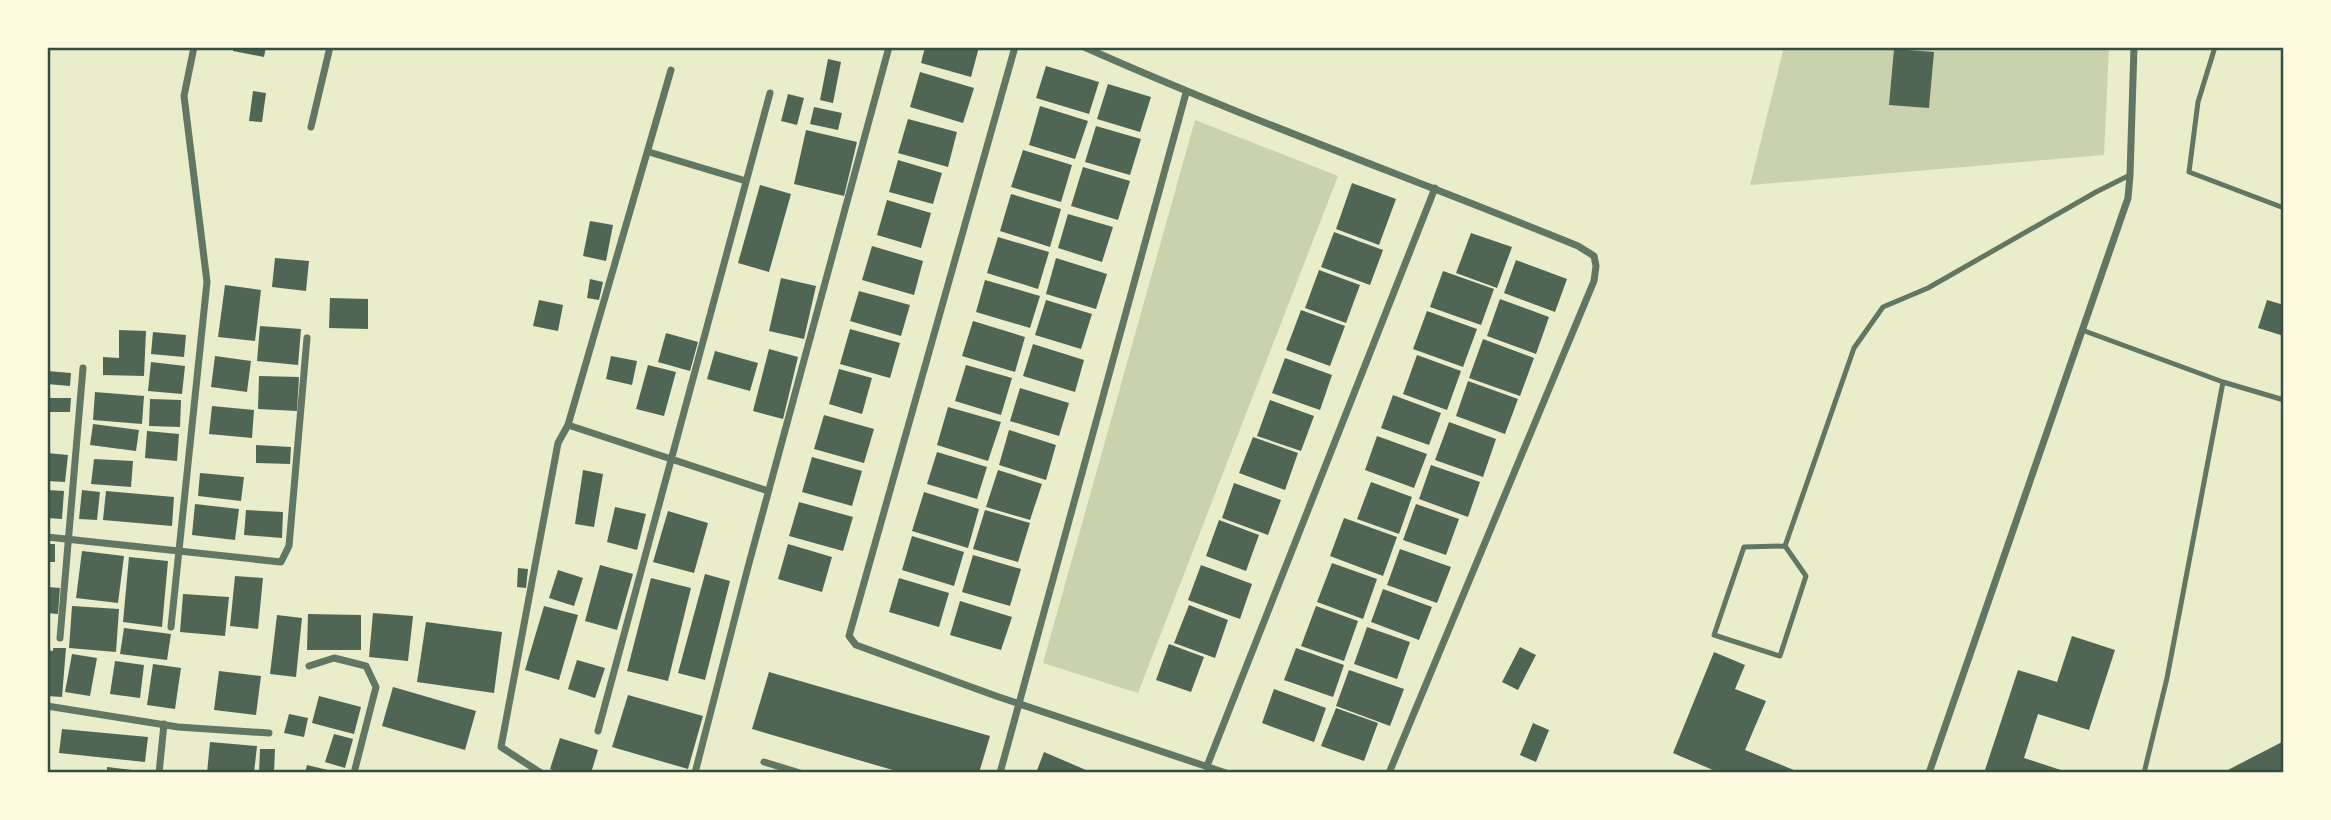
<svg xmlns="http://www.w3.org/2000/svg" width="2331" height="820" font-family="Poppins,sans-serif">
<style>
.green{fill:#cad2ad}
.building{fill:#4f6655}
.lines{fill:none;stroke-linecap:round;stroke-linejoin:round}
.service{stroke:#617663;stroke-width:5}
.minor{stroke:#617663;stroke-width:7}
.neatline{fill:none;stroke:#344e41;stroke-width:2.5}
</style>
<rect width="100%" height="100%" fill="#e9edc9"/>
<path class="green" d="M 1784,47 L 2109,47 L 2104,155 L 1750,185 Z
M 1195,120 L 1338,176 L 1138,693 L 1043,663 Z"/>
<path class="building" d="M 233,47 L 266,47 L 264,57 L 233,51 Z
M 925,47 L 979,47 L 971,77 L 921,63 Z
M 1894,49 L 1934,52 L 1929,108 L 1889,105 Z
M 828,59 L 841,62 L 833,103 L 820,100 Z
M 1046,66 L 1099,82 L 1089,114 L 1036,98 Z
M 920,72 L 974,88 L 963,123 L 910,107 Z
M 1108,84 L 1151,97 L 1140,132 L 1097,119 Z
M 253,91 L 266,93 L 262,122 L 249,121 Z
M 788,94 L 804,98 L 797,125 L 781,121 Z
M 1040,106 L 1088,121 L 1075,159 L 1029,145 Z
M 814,107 L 842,113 L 838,130 L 810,124 Z
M 908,119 L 957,132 L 948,167 L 898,153 Z
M 1096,126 L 1141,139 L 1130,175 L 1085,162 Z
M 806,130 L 857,142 L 844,196 L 794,184 Z
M 1023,150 L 1072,165 L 1061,202 L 1011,187 Z
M 898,160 L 942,173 L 933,204 L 889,192 Z
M 1083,167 L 1130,181 L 1118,220 L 1071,206 Z
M 1352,183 L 1396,199 L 1379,245 L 1336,229 Z
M 760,185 L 791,194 L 769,272 L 738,263 Z
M 1011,194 L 1061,209 L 1050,247 L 1000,231 Z
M 887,200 L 931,213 L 921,248 L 877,235 Z
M 1068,214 L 1113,227 L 1102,262 L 1058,248 Z
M 590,221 L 613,225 L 606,261 L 583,256 Z
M 1334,232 L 1383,250 L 1370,285 L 1321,267 Z
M 1471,233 L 1512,247 L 1497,288 L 1456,273 Z
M 998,237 L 1049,252 L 1038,289 L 987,273 Z
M 872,246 L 923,261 L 914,295 L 862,280 Z
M 275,258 L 309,261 L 306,291 L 272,287 Z
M 1056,258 L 1107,274 L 1096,309 L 1046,294 Z
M 1516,260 L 1567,279 L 1555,312 L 1504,293 Z
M 1319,270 L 1360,285 L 1346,323 L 1305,308 Z
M 1443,271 L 1494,289 L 1481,325 L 1430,307 Z
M 781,278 L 816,286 L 804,339 L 769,331 Z
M 590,279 L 603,282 L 599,300 L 587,298 Z
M 985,280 L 1040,296 L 1030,328 L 976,312 Z
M 225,285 L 261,290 L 255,341 L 218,337 Z
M 859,291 L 910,305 L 901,336 L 850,321 Z
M 330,298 L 368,299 L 368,329 L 329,328 Z
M 1500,299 L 1549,317 L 1536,354 L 1487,336 Z
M 539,300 L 563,305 L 558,331 L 533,326 Z
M 1046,300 L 1092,314 L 1081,349 L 1035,335 Z
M 2267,300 L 2284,305 L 2284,336 L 2258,328 Z
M 1301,310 L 1345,326 L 1330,366 L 1286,350 Z
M 1427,311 L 1477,329 L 1463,367 L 1413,349 Z
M 973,321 L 1025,337 L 1015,372 L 962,356 Z
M 260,326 L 301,329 L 298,365 L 257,361 Z
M 850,329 L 900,343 L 890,378 L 840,364 Z
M 119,330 L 146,331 L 144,376 L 103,375 L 103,357 L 119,358 Z
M 153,332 L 186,335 L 184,357 L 151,354 Z
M 666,333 L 698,342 L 690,371 L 658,362 Z
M 1483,339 L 1534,358 L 1520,396 L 1469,378 Z
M 1033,344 L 1084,360 L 1075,392 L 1023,376 Z
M 769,349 L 798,357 L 783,419 L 753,411 Z
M 715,351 L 758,363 L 750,391 L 707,379 Z
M 1417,355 L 1461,371 L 1447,410 L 1403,394 Z
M 215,356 L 251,361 L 247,392 L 211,387 Z
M 611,356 L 637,361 L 632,385 L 606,379 Z
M 1285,358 L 1332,375 L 1320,410 L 1272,393 Z
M 151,362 L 185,366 L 182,394 L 148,391 Z
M 648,365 L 676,372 L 664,416 L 636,409 Z
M 966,365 L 1012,378 L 1001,415 L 955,401 Z
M 839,369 L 872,378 L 862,414 L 829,404 Z
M 47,371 L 71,373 L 70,386 L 47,384 Z
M 259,376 L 299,377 L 297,411 L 258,409 Z
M 1468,381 L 1518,399 L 1505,434 L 1456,416 Z
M 1020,388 L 1069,403 L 1059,436 L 1010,421 Z
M 95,392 L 144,396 L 142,424 L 93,420 Z
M 1393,395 L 1441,413 L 1429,445 L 1381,428 Z
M 47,398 L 71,398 L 70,412 L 47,412 Z
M 150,399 L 181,400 L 180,427 L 149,426 Z
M 1270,400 L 1314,416 L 1301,451 L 1257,436 Z
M 212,406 L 254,410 L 252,438 L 209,434 Z
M 948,407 L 1001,422 L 988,461 L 937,445 Z
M 824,415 L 874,429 L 864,463 L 814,449 Z
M 1449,422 L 1496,439 L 1483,477 L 1435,460 Z
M 93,424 L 139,430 L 136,451 L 90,445 Z
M 1009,430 L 1056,445 L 1046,480 L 999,465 Z
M 147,431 L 179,434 L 177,461 L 145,458 Z
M 1377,436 L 1427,454 L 1414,488 L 1365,470 Z
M 1253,437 L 1298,453 L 1285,490 L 1239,473 Z
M 256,445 L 291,447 L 290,464 L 256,463 Z
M 937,452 L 987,467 L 977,499 L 927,484 Z
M 47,453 L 68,455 L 65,482 L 47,481 Z
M 812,457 L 862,471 L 852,506 L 802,492 Z
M 94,459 L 133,461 L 131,487 L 91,484 Z
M 1431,465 L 1480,482 L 1468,517 L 1419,499 Z
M 583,470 L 603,474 L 594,527 L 575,524 Z
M 998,470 L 1042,484 L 1030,520 L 986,507 Z
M 200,473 L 244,477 L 241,501 L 198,496 Z
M 1371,482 L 1412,497 L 1399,534 L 1357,519 Z
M 1234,483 L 1281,500 L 1268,535 L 1222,518 Z
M 47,490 L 64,491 L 62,519 L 47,518 Z
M 82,490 L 100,492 L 97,520 L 79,519 Z
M 106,491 L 174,497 L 172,526 L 103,520 Z
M 924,492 L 979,509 L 968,548 L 912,531 Z
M 799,502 L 853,517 L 843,551 L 789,536 Z
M 195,504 L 239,509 L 235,540 L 192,535 Z
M 1416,504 L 1459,519 L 1446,555 L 1403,540 Z
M 615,507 L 646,514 L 637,550 L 607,542 Z
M 246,510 L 283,512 L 282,538 L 244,535 Z
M 985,510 L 1030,523 L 1018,562 L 973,549 Z
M 668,511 L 708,523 L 694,573 L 653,562 Z
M 1344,518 L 1397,537 L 1383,576 L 1330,556 Z
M 1219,520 L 1259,535 L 1246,571 L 1206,556 Z
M 912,536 L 964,552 L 954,586 L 902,570 Z
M 47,544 L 55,544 L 55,562 L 47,562 Z
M 788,544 L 832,557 L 822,592 L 778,579 Z
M 1400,549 L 1451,567 L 1437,603 L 1387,585 Z
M 82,551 L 124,556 L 118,603 L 76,598 Z
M 973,555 L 1021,569 L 1010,606 L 962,592 Z
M 129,557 L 168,561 L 162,627 L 123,622 Z
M 1332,563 L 1377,579 L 1363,619 L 1317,602 Z
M 600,565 L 633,574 L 617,630 L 585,621 Z
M 1201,565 L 1252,584 L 1240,619 L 1188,600 Z
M 518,568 L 528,569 L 526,588 L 517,587 Z
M 558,570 L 583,578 L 574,606 L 549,598 Z
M 705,574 L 730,581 L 705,680 L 678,673 Z
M 235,576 L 263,578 L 258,629 L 230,626 Z
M 651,578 L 691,588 L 668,681 L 627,671 Z
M 899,578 L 949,593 L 939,627 L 889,612 Z
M 47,587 L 60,588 L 58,614 L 47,613 Z
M 1383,589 L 1432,607 L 1419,640 L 1371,622 Z
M 183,594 L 229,597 L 225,636 L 180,632 Z
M 960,601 L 1012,617 L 1001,650 L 950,635 Z
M 1189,605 L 1228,620 L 1215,658 L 1174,643 Z
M 72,606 L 119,609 L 116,652 L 69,648 Z
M 544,606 L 578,615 L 559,680 L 525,670 Z
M 1316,606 L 1358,621 L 1344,661 L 1301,646 Z
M 373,613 L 413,616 L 408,661 L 369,657 Z
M 308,614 L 361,615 L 361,650 L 307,650 Z
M 277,615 L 302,618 L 296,677 L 270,674 Z
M 426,622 L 502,632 L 494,693 L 417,682 Z
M 1367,627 L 1410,642 L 1397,679 L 1354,664 Z
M 124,628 L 171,634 L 167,660 L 120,654 Z
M 2072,636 L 2115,650 L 2089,730 L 2038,714 L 2024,758 L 2070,773 L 1984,773 L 2018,670 L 2057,682 Z
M 1169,644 L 1204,657 L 1191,692 L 1156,680 Z
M 1520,647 L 1536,655 L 1518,690 L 1502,682 Z
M 53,648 L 66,648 L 62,697 L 47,696 L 47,650 L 53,651 Z
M 1296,648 L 1344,665 L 1333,697 L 1284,680 Z
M 1714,652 L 1745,665 L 1735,689 L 1766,701 L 1745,750 L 1801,773 L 1720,773 L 1673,753 Z
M 72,654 L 97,658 L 90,696 L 65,692 Z
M 577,660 L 605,668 L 595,698 L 568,689 Z
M 115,661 L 144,665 L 140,698 L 110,694 Z
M 153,664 L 181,668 L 175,709 L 147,705 Z
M 1349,670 L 1404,689 L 1390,726 L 1336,706 Z
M 219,671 L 261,676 L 256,715 L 214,710 Z
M 769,672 L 990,736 L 979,773 L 903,773 L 752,729 Z
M 393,687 L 476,711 L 465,750 L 382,726 Z
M 1274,689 L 1326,708 L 1314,742 L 1262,723 Z
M 628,695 L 703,716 L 688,769 L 612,747 Z
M 319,696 L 361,707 L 354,734 L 312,723 Z
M 1336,708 L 1378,723 L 1364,761 L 1321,746 Z
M 289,714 L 308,718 L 304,737 L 284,733 Z
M 1533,723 L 1549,730 L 1536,762 L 1520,755 Z
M 62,729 L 148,737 L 145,762 L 59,753 Z
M 334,734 L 353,739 L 345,768 L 325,762 Z
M 560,738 L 598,750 L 591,773 L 560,773 L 550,769 Z
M 2284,741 L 2284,773 L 2222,773 Z
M 210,742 L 257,746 L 254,773 L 207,773 Z
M 260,749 L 275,749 L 274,773 L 259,773 Z
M 1044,752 L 1093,773 L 1036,773 Z
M 307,765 L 336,772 L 336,773 L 305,773 Z
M 107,767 L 141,771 L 141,773 L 107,773 Z"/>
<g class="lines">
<path class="service" d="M 2215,47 L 2198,102 L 2189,172 L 2284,208
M 2082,330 L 2223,382 L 2167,678 L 2144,773
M 2223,382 L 2284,400
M 1785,546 L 1806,576 L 1780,656 L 1714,635 L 1744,547 L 1785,546 L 1854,348 L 1883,307 L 1928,288 L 2096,192 L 2130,175"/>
<path class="minor" d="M 1015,47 L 849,636 L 856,645 L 996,696 L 1226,773
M 1084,47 C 1246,119 1414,179 1578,246 L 1594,256 L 1596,266 L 1594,281 L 1389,773
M 311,127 L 330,47
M 649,152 L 746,181
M 568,425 L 768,491
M 47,537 L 281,562 L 289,546 L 307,338
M 171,627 L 207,282 L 184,96 L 194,47
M 60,638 L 83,368
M 309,666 L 334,658 L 366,666 L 376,687 L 354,773
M 47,706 L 178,727 L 269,733
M 598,731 L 770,93
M 764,762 L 800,773
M 1207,766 L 1435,188
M 159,773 L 164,724
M 541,773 L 501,747 L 558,443 L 568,425 L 671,70
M 695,773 L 748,567 L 889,47
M 1000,773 L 1186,93
M 1929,773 L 2128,198 L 2130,175 L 2134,47"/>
</g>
<rect width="2331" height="820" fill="none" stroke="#fefae0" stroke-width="98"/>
<rect x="49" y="49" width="2233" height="722" class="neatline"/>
</svg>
